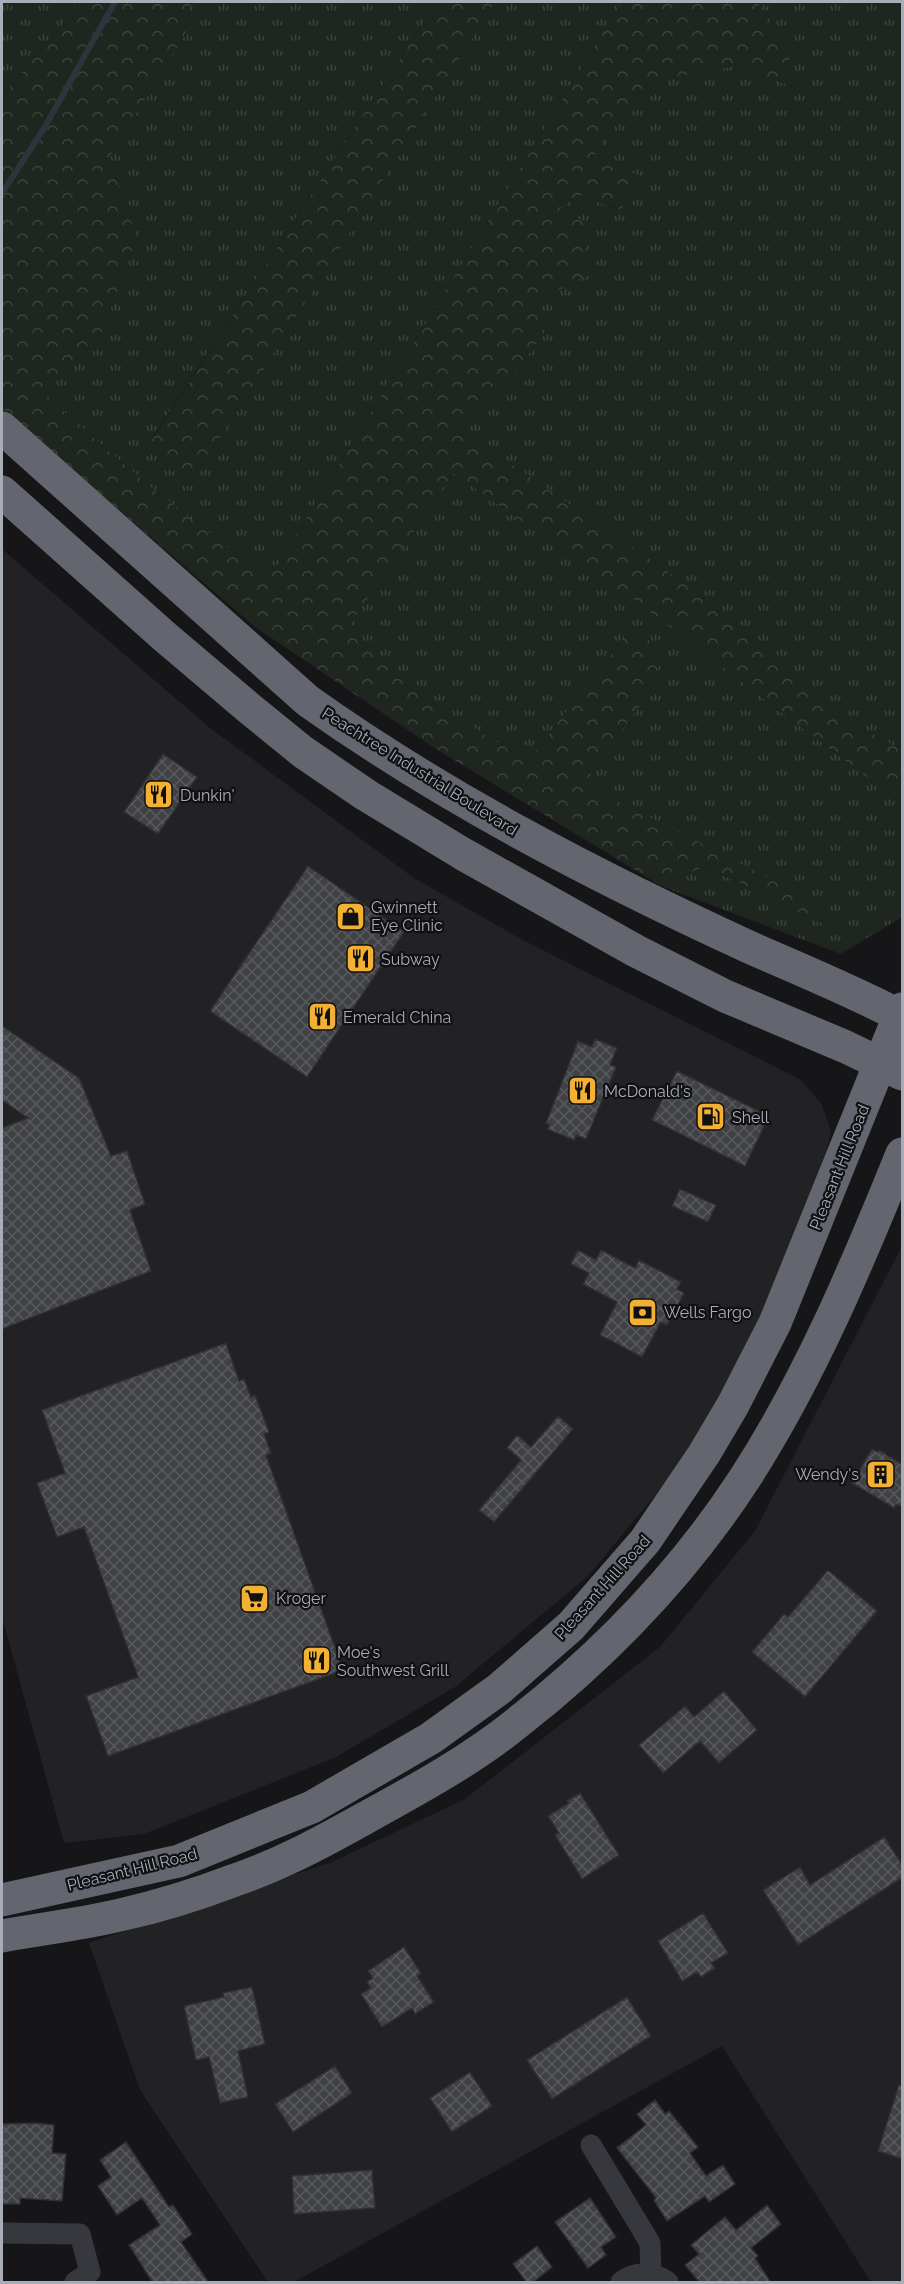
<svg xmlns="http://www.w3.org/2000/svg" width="904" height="2284" font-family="Raleway,sans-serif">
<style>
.built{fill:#222225}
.grass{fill:url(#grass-tufts)}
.forest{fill:url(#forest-crowns)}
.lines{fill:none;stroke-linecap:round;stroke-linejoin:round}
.stream{stroke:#2c353c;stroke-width:6}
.building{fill:url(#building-cross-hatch);stroke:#303034;stroke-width:1.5}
.street{stroke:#37383d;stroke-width:21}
.highway{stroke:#63666e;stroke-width:33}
.labels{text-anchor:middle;stroke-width:4.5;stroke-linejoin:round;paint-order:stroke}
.street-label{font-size:16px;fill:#a8adb8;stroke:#111113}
.poi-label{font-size:16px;fill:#a8adb8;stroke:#111113;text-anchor:start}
</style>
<defs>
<pattern id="grass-tufts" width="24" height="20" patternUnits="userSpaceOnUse" patternTransform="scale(1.5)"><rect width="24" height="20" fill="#1e261f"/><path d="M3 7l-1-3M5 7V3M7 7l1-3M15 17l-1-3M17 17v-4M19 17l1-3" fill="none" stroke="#3c433d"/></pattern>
<pattern id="forest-crowns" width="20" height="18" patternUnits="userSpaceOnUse" patternTransform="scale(1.5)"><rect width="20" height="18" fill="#1e261f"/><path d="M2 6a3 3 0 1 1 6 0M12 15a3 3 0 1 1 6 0" fill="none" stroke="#3c433d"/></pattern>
<pattern id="building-cross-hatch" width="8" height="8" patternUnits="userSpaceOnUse" patternTransform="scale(1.5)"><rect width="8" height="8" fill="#404145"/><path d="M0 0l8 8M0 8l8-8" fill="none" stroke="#595a5e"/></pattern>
</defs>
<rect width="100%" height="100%" fill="#161618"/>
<path class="built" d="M 2,549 L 210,728 L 414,878 L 519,938 L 801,1080 L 821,1103 L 831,1131 L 825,1160 L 740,1367 L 676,1470 L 589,1575 L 455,1687 L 336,1757 L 144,1834 L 64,1843 L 2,1617 Z
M 902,1246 L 902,2282 L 871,2282 L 722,2046 L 294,2282 L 268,2282 L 140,2090 L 89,1943 L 332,1862 L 465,1799 L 660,1647 L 755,1531 Z"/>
<path class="grass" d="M 2,2 L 78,2 L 73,12 L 2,96 Z
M 191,2 L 437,2 L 149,443 L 189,487 L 495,2 L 622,2 L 269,579 L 148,485 L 40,391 L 102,332 L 137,238 L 109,158 L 186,33 Z
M 757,2 L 902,2 L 902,747 L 894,746 L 847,719 L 690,587 L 463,431 L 546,333 L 530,305 L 560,208 L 580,195 L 620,210 L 594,156 L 647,82 L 735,66 L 798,88 L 782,36 Z
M 453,473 L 654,615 L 902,804 L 902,917 L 841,954 L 661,886 L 704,866 L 838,931 L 583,784 L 660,677 L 628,632 L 528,761 L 411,690 L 348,626 Z"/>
<path class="forest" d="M 78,2 L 191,2 L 186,33 L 109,158 L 137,238 L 102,332 L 40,391 L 148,485 L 269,579 L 622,2 L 757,2 L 782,36 L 799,88 L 735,66 L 647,82 L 594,156 L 638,175 L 621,210 L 580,195 L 560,208 L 583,221 L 588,275 L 530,305 L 546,333 L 463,431 L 690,587 L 847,719 L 894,746 L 902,747 L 902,804 L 654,615 L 453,473 L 349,626 L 411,690 L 528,761 L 628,632 L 653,642 L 660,677 L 584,784 L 811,899 L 839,932 L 705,866 L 661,886 L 436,749 L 255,627 L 2,409 L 2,96 L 73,12 Z
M 437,2 L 495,2 L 189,487 L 149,444 Z"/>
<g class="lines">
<path class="stream" d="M 2,193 L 43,130 L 115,2"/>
</g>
<path class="building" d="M 163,754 L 197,777 L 158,834 L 124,812 Z
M 308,866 L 404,932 L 307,1077 L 210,1011 Z
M 2,1026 L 79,1078 L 111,1156 L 127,1151 L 145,1204 L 130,1210 L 151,1271 L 2,1329 L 2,1128 L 28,1118 L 2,1100 Z
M 595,1039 L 617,1048 L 610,1065 L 616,1067 L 586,1139 L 576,1135 L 574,1140 L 547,1129 L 550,1125 L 546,1123 L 578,1041 L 592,1047 Z
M 677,1071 L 769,1116 L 745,1166 L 652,1120 Z
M 680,1189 L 716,1205 L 708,1222 L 672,1206 Z
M 578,1250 L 596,1260 L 601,1250 L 635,1268 L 639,1260 L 681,1282 L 677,1289 L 684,1293 L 667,1325 L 661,1322 L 642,1357 L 600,1335 L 617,1302 L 583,1284 L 589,1273 L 571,1264 Z
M 226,1343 L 239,1381 L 244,1379 L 251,1397 L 255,1395 L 269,1432 L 264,1434 L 271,1453 L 266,1455 L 343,1670 L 108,1756 L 86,1696 L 138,1677 L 84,1527 L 57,1537 L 37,1483 L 65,1473 L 42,1410 Z
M 558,1416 L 573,1429 L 494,1522 L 479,1510 L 521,1460 L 507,1448 L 517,1435 L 531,1447 Z
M 872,1449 L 878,1452 L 879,1450 L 903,1465 L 903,1507 L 896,1504 L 894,1508 L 852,1483 Z
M 828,1570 L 877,1611 L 805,1697 L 752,1652 L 784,1614 L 788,1617 Z
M 724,1691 L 757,1730 L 719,1763 L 700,1741 L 663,1773 L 639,1745 L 685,1706 L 694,1717 Z
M 580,1793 L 619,1855 L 582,1879 L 555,1835 L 559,1833 L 548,1816 L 569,1803 L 567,1801 Z
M 884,1837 L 903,1866 L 903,1877 L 798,1945 L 763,1890 L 800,1867 L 810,1885 Z
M 703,1913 L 728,1953 L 711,1963 L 715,1968 L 701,1977 L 697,1972 L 682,1981 L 658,1941 Z
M 404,1947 L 421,1973 L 417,1976 L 434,2002 L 415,2014 L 412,2008 L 382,2027 L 361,1994 L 371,1988 L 367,1982 L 373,1978 L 368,1971 Z
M 252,1987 L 265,2044 L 238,2051 L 248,2097 L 220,2103 L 209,2057 L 196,2060 L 184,2006 L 224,1997 L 223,1993 Z
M 627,1997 L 651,2036 L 552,2099 L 527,2060 Z
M 335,2066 L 352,2093 L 293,2132 L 275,2104 Z
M 470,2072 L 492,2106 L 452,2132 L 430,2098 Z
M 899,2085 L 903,2086 L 903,2159 L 878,2151 Z
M 655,2100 L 665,2114 L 669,2111 L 698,2147 L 690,2153 L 706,2176 L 723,2165 L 735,2184 L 709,2202 L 705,2196 L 667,2221 L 654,2200 L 656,2198 L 617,2148 L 646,2125 L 637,2114 Z
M 34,2123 L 54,2125 L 52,2153 L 66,2154 L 62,2201 L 20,2198 L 20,2204 L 2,2204 L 2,2124 Z
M 126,2142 L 169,2207 L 173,2205 L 192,2234 L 181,2242 L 209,2283 L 153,2283 L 129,2245 L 160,2225 L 142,2198 L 117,2215 L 98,2186 L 111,2177 L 100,2160 Z
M 372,2170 L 375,2208 L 294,2214 L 292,2176 Z
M 590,2198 L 616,2237 L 601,2247 L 606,2255 L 588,2268 L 555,2222 Z
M 767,2205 L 781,2224 L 751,2248 L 758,2256 L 755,2258 L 771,2283 L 700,2283 L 685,2265 L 699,2254 L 691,2245 L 725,2217 L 736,2230 Z
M 537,2246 L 552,2267 L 532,2283 L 527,2283 L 513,2264 Z"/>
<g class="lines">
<path class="street" d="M 591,2145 L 650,2243 L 651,2274
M 2,2233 L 80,2234 L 90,2272 L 75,2282
M 621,2282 C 635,2271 653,2271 668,2282"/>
<path class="highway" d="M 2,428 L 308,701 C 446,799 597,877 749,947 C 801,970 853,991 902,1017
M 2,492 L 165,637 L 250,709 L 303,752 L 366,795 L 463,854 L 636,951 L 725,996 L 846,1047 L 902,1074
M 2,1900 L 179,1861 L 312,1807 L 431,1738 L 499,1689 L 571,1626 L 645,1541 L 704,1454 L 733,1405 L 775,1323 L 902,1009
M 2,1936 C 41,1929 81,1924 120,1915 C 156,1907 201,1893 235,1880 C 282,1864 324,1841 367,1817 C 418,1789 471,1760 517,1723 C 605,1654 684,1572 745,1478 C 810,1377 857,1265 902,1154"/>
</g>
<defs>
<symbol id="restaurant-square" viewBox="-11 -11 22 22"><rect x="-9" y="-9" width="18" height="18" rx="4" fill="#f2b134" stroke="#111113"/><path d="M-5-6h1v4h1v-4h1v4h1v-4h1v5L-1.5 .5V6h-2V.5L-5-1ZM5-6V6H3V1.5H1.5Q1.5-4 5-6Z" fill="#111"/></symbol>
<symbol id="shop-square" viewBox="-11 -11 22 22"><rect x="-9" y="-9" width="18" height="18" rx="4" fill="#f2b134" stroke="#111113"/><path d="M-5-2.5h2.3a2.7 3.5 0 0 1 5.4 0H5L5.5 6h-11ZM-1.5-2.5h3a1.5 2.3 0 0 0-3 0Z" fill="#111"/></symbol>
<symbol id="fuel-square" viewBox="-11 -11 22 22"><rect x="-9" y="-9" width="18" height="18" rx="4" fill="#f2b134" stroke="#111113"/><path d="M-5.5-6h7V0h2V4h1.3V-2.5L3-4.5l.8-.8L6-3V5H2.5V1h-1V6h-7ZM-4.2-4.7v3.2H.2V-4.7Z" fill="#111"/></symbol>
<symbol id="bank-square" viewBox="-11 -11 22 22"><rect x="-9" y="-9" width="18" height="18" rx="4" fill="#f2b134" stroke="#111113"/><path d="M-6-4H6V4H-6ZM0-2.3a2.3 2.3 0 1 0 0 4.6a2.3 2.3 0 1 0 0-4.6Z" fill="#111"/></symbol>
<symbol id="building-square" viewBox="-11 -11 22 22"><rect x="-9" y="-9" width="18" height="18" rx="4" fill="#f2b134" stroke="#111113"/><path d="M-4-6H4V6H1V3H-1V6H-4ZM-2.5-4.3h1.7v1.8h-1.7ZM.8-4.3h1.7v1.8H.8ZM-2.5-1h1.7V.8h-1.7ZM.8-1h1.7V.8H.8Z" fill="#111"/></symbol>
<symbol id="supermarket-square" viewBox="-11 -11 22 22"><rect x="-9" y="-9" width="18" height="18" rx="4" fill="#f2b134" stroke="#111113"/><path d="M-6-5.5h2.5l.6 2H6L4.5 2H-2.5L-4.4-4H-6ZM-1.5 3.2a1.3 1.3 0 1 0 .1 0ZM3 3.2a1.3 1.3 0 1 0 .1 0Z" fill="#111"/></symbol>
</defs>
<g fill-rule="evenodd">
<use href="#restaurant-square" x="142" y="778" width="33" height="33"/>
<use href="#shop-square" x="334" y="900" width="33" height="33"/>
<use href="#restaurant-square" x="344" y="942" width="33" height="33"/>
<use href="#restaurant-square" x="306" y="1000" width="33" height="33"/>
<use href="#restaurant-square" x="566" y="1074" width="33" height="33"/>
<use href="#fuel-square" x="694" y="1100" width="33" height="33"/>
<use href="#bank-square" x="626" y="1296" width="33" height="33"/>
<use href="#building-square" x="864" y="1458" width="33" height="33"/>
<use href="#supermarket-square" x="238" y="1582" width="33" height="33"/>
<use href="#restaurant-square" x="300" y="1644" width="33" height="33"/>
</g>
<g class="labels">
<g class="street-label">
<text transform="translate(420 771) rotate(32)" y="6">Peachtree Industrial Boulevard</text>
<text transform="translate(839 1167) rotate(-68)" y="6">Pleasant Hill Road</text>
<text transform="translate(602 1587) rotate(-48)" y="6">Pleasant Hill Road</text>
<text transform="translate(132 1869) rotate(-14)" y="6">Pleasant Hill Road</text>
</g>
<g class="poi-label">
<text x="180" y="801">Dunkin'</text>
<text x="371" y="913">Gwinnett<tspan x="371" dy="18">Eye Clinic</tspan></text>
<text x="381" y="965">Subway</text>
<text x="343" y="1023">Emerald China</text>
<text x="604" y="1097">McDonald's</text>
<text x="732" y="1123">Shell</text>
<text x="664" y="1318">Wells Fargo</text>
<text x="859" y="1480" text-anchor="end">Wendy's</text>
<text x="276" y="1604">Kroger</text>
<text x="337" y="1658">Moe's<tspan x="337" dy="18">Southwest Grill</tspan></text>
</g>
</g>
<rect width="904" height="2284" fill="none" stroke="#a8adb8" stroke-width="6"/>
</svg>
